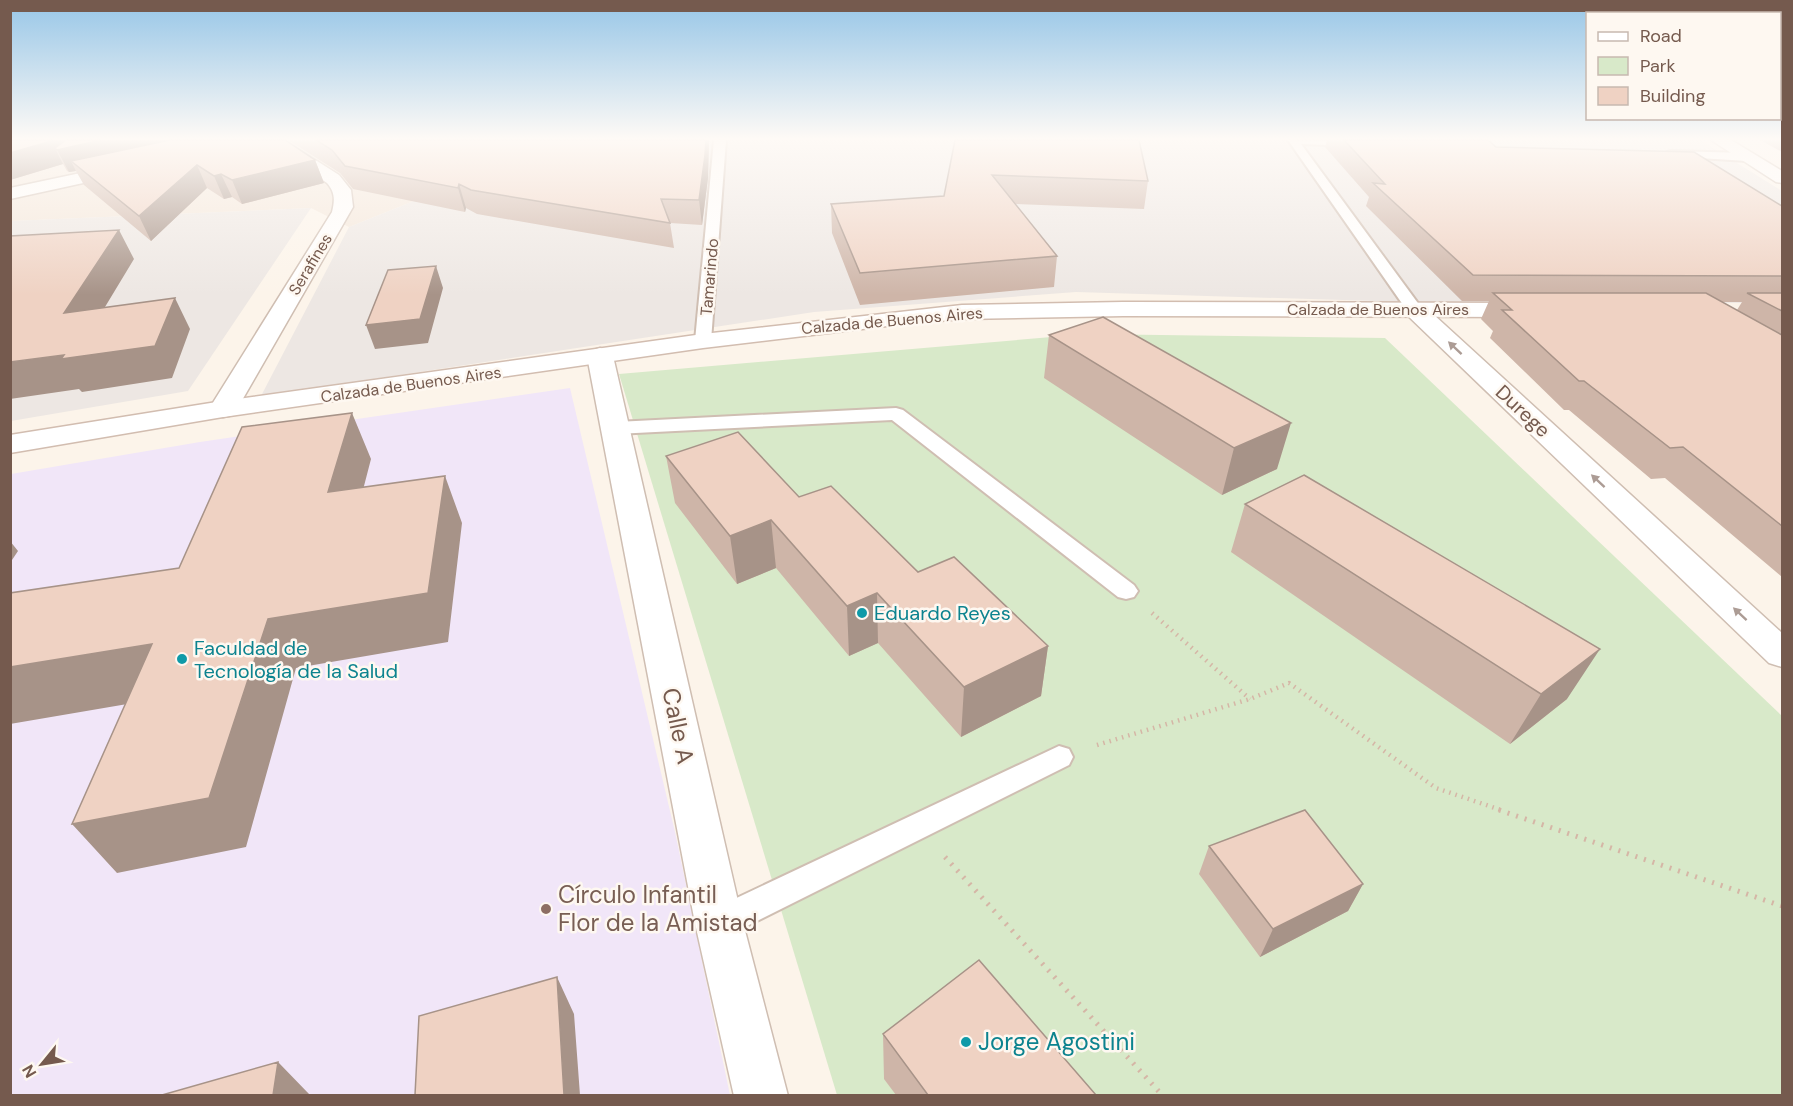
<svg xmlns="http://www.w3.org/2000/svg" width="1793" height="1106" font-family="'DM Sans',sans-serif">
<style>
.residential{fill:#f3e6d9}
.industrial{fill:#ede7e3}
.education{fill:#f1e6f8}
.green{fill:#d8e9c9}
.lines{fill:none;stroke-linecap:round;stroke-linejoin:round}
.lane-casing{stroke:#cfbeb2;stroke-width:4}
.street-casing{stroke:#cfbeb2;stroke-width:3}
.secondary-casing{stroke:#d2bdb0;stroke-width:3}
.path-far1{stroke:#d5b6a6;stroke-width:4.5;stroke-dasharray:1.5 5;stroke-linecap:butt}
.path{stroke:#d5b6a6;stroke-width:5;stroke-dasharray:2 7;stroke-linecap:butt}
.lane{fill:#fff;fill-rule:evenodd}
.street{fill:#fff;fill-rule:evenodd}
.secondary{fill:#fff;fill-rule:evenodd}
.wall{fill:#ceb5a8;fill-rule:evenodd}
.shaded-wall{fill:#a79388}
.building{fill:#efd2c3;stroke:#a79388;stroke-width:1.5}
.oneway{fill:#ac9c95}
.culture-dot{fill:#0f9aa8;stroke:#fef8f1;stroke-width:2}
.education-dot{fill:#8d6e63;stroke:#fef8f1;stroke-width:2}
.labels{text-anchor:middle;stroke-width:5;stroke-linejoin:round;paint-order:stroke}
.far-street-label{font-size:16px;fill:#755a4e;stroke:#fef8f1}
.street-label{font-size:20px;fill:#755a4e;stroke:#fef8f1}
.culture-label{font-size:20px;fill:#0d838f;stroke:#fef8f1;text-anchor:start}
.near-street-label{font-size:24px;fill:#755a4e;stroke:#fef8f1}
.near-education-label{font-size:24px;fill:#785e54;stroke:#fef8f1;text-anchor:start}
.near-culture-label{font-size:24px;fill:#0d838f;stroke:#fef8f1;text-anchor:start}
</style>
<rect width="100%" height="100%" fill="#fcf4ea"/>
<path class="residential" d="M 10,140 L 566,140 L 349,227 L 311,208 L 11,221 Z"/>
<path class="industrial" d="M 566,140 L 1700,140 L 1782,191 L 1779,303 L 1408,302 L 1076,292 L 814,312 L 261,396 L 349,227 Z
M 311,208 L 188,391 L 11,421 L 10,221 Z"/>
<path class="education" d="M 570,388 L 675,832 L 730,1095 L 11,1096 L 11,474 L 200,442 Z"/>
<path class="green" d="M 1087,334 L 1385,338 L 1782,716 L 1782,1095 L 837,1095 L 619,374 Z"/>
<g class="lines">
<defs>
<path id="lane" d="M 714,140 L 726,140 L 711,341 L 703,346 L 695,341 Z
M 1288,140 L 1360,141 L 1362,143 L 1356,146 L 1301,144 L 1420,306 L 1422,309 L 1420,312 L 1408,312 Z
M 1671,151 L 1747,153 L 1753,157 L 1747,161 L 1667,156 L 1667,152 Z
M 896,408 L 903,410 L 1134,585 L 1138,591 L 1134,597 L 1126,599 L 1118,597 L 892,420 L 616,434 L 606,428 L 616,422 Z
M 1059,746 L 1069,749 L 1073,757 L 1069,765 L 731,934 L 719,938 L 707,934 L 703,923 L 707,912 Z"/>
<path id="street" d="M 264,140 L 284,140 L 339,175 L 351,190 L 353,207 L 237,409 L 233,415 L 223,417 L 213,415 L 209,409 L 332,212 C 335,200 335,192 327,183 Z
M 1711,140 L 1731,140 L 1782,171 L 1782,183 L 1776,182 Z
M 123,164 L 132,169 L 129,173 L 10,199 L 10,188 Z
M 1414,302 L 1422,304 L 1782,633 L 1782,667 L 1769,663 L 1406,314 L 1402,309 L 1406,304 Z
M 600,348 L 609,351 L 613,356 L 743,923 L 788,1096 L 734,1096 L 695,923 L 587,356 L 591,351 Z"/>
<path id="secondary" d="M 1123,302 L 1529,303 L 1537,305 L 1541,310 L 1537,315 L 1529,317 L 1123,316 L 962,319 L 904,324 L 703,348 L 223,417 L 10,453 L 10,435 L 223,401 L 703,334 L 962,305 Z"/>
</defs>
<use href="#lane" class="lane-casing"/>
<use href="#street" class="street-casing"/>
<use href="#secondary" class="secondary-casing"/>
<path class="path-far1" d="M 1152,613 L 1250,699
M 1097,745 L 1250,699 L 1289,683 L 1436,788 L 1504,811"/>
<path class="path" d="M 1499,810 L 1782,906
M 945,857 L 1163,1096"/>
<use href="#lane" class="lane"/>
<use href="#street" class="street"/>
<use href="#secondary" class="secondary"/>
</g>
<path class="wall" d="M 10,140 L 315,160 L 324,183 L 242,204 L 232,197 L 224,199 L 207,188 L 151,241 L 84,185 L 76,171 L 69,172 L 67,171 L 63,164 L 10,180 Z
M 288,140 L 709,140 L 708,178 L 702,225 L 670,223 L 674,248 L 477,214 L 466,208 L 465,212 L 353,189 L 340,173 Z
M 955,140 L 1148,181 L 1144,209 L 1015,204 L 1057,256 L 1054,287 L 860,305 L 832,233 L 831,204 L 944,196 Z
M 1327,140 L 1488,140 L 1496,147 L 1782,206 L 1782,577 L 1665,478 L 1651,479 L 1569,410 L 1564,410 L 1490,338 L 1493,331 L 1481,319 L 1489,301 L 1462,301 L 1366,206 L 1369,197 L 1325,147 ZM 1722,302 L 1742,302 L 1737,310 Z
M 1760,140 L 1782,140 L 1782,152 Z
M 1049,335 L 1277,469 L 1222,495 L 1044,378 Z
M 666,456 L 799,497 L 918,572 L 1048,646 L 1041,696 L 961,737 L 878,643 L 849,656 L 776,568 L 737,584 L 675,503 Z
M 1245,504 L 1567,699 L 1510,744 L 1231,552 Z
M 1209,846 L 1363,884 L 1348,911 L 1260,957 L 1199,874 Z
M 883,1034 L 1096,1095 L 896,1095 L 884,1079 Z"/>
<path class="shaded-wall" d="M 55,140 L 213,140 L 71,161 L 76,171 L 69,172 L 57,150 L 55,148 L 63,164 L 10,180 L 10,153 Z
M 706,140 L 709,140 L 708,178 L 702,225 L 699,200 Z
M 315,160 L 324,183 L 242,204 L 232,180 Z
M 197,165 L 207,188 L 151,241 L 139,216 Z
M 221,174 L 232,197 L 224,199 L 214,176 Z
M 459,184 L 466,208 L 465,212 L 458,188 Z
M 119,230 L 134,259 L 82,345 L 64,313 Z
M 436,266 L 443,288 L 428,343 L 375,349 L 366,325 Z
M 175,298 L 190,329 L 172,378 L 82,392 L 79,389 L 10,399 L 10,362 L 64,355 Z
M 352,413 L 371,459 L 350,540 L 328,492 Z
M 1291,423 L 1277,469 L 1222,495 L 1234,448 Z
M 445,476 L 462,523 L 448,642 L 296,668 L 246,847 L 117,873 L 72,824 L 268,619 Z
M 771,520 L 776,568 L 737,584 L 730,536 Z
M 10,541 L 18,551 L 10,563 Z
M 877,593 L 878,643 L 849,656 L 847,606 Z
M 152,644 L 186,694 L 10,724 L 10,667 Z
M 1048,646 L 1041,696 L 961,737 L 964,687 Z
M 1600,649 L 1567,699 L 1510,744 L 1541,694 Z
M 1363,884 L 1348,911 L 1260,957 L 1273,929 Z
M 557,977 L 574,1014 L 580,1095 L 564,1095 Z
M 278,1062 L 310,1095 L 273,1095 Z"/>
<path class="building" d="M 10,140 L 55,140 L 10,153 Z
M 66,140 L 101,140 L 57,150 L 55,148 Z
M 170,140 L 285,140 L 315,160 L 232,180 L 221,174 L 214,176 L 197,165 L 139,216 L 71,161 Z
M 316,140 L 706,140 L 705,155 L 699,200 L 661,199 L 670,223 L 471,190 L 459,184 L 458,188 L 345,166 L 332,150 Z
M 955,140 L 1139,140 L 1148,181 L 992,175 L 1057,256 L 860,273 L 831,204 L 944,196 Z
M 1344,140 L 1488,140 L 1496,147 L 1694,152 L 1782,206 L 1782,276 L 1473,275 L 1373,183 L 1385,184 Z
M 119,230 L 64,313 L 175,298 L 155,346 L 61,359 L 64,355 L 10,362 L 10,236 Z
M 436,266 L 420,319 L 366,325 L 388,270 Z
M 1493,293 L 1706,293 L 1782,335 L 1782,526 L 1683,447 L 1670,448 L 1584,381 L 1579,381 L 1502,310 L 1512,310 Z
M 1747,293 L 1782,293 L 1782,311 Z
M 1103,317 L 1291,423 L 1234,448 L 1049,335 Z
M 352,413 L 328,492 L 445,476 L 428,593 L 268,619 L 209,798 L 72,824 L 152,644 L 10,667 L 10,593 L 179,568 L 242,427 Z
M 738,432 L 799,497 L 831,486 L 918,572 L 954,557 L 1048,646 L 964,687 L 877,593 L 847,606 L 771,520 L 730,536 L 666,456 Z
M 1304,475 L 1600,649 L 1541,694 L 1245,504 Z
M 1305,810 L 1363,884 L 1273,929 L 1209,846 Z
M 979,960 L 1096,1095 L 928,1095 L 883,1034 Z
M 557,977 L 564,1095 L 415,1095 L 419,1016 Z
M 278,1062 L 273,1095 L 162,1095 Z"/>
<defs><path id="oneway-solid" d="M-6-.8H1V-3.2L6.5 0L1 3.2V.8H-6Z" transform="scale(1.5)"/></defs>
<g class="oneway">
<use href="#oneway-solid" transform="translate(1455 348) rotate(-137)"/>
<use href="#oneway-solid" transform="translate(1598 481) rotate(-137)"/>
<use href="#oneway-solid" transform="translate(1740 614) rotate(-137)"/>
</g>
<linearGradient id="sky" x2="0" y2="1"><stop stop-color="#97c6e7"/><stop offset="0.47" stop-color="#fefaf6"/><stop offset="1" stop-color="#fefaf6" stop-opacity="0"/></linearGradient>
<rect width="1793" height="295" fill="url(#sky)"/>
<g class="culture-dot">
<circle cx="862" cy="613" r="6"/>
<circle cx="182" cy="659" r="6"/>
<circle cx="966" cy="1042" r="6"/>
</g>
<circle class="education-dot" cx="546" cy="909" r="6"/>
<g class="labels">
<g class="far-street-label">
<text transform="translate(310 264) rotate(-59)" y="6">Serafines</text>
<text transform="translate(709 277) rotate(-85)" y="6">Tamarindo</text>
<text x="1378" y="315">Calzada de Buenos Aires</text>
<text transform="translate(892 320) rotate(-5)" y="6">Calzada de Buenos Aires</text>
<text transform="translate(411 384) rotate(-8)" y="6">Calzada de Buenos Aires</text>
</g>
<g class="street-label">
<text transform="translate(1523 411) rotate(43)" y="7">Durege</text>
</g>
<g class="culture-label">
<text x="874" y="620">Eduardo Reyes</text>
<text x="194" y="655">Faculdad de<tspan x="194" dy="23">Tecnología de la Salud</tspan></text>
</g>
<g class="near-street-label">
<text transform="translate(678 726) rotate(78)" y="8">Calle A</text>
</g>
<g class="near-education-label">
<text x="558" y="903">Círculo Infantil<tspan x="558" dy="28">Flor de la Amistad</tspan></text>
</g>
<g class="near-culture-label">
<text x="978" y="1050">Jorge Agostini</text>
</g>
</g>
<rect width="1793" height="1106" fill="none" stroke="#755a4e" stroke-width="24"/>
<rect x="1586" y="12" width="195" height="108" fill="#fef8f1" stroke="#c7b9b0" stroke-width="1.5"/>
<rect x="1598" y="32" width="30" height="9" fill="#ffffff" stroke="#c7b9b0" stroke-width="1.5"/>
<text x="1640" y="42" font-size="18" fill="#755a4e">Road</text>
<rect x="1598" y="57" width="30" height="18" fill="#d8e9c9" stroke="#c7b9b0" stroke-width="1.5"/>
<text x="1640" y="72" font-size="18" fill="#755a4e">Park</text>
<rect x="1598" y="87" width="30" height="18" fill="#efd2c3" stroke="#c7b9b0" stroke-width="1.5"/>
<text x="1640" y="102" font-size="18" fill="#755a4e">Building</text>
<g transform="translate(42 1064) rotate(240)" stroke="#fef8f1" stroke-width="4.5" paint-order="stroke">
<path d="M0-4.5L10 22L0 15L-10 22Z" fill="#755a4e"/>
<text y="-9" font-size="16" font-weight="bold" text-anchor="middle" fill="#755a4e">N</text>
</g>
</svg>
